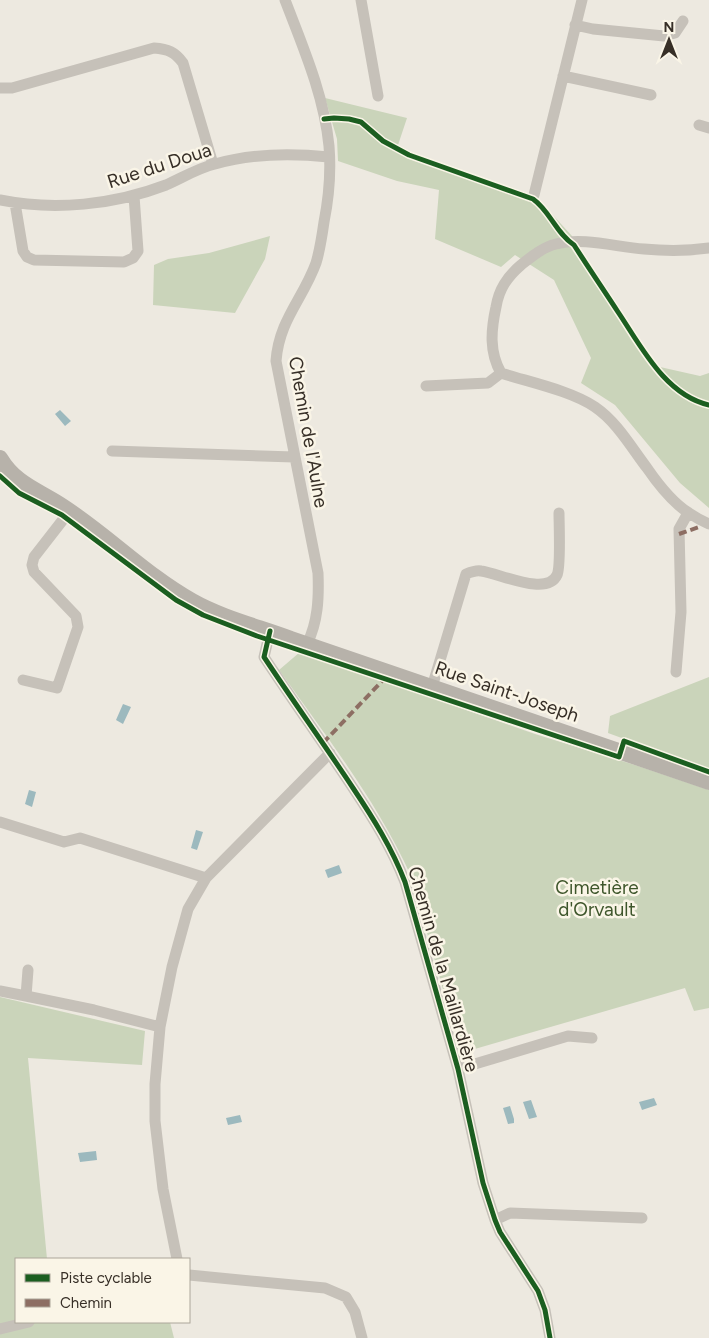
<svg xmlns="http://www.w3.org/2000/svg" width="709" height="1338" font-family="Figtree,sans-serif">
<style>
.green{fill:#cad4ba}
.water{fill:#9cb9be}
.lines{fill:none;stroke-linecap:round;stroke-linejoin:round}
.minor{stroke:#c6c1b9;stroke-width:11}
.secondary{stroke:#b7b2aa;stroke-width:16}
.quiet{stroke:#8d6e63;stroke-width:4;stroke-dasharray:8 4;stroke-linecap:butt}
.cycleway-casing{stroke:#faf5e7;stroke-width:8}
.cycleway{stroke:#1b5e20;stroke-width:5}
.labels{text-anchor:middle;stroke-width:5;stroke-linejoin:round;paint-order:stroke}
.street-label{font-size:19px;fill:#372f27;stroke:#faf5e7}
.park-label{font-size:19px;fill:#3e562b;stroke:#faf5e7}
</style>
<rect width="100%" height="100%" fill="#ede9e0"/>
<path class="green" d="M 325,98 L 407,118 L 398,145 L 416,155 L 522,193 L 541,202 L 572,236 L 582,262 L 653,368 L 661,370 L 660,367 L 700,376 L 709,373 L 709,508 L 680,483 L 615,405 L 581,383 L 591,358 L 554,280 L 515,255 L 501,267 L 435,239 L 439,190 L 397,181 L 338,161 L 337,139 Z
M 270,236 L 265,259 L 235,313 L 153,305 L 154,265 L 168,259 L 209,253 Z
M 300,652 L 535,734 L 638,766 L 709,790 L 709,1008 L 694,1011 L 685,988 L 461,1053 L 411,876 C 377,801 326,736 279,670 Z
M 709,677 L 709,770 L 608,733 L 610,716 Z
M 0,997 L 145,1031 L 142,1065 L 28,1058 L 47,1259 L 16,1259 L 16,1322 L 170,1322 L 174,1338 L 0,1338 Z"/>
<path class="water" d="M 60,410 L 71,421 L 65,426 L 55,414 Z
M 123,704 L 131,707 L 123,724 L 116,720 Z
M 29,790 L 36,792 L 32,807 L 25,804 Z
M 196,830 L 203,832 L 197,850 L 191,848 Z
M 339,865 L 342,873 L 328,878 L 325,870 Z
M 654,1098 L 657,1105 L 642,1110 L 639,1102 Z
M 531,1100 L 537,1117 L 529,1119 L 523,1102 Z
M 510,1106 L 514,1119 L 514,1123 L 508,1124 L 503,1108 Z
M 240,1115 L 242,1122 L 228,1125 L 226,1118 Z
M 96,1151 L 97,1160 L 80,1162 L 78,1153 Z"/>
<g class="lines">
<path class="minor" d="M 285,0 C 303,47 324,95 329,146 C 331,171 329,197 324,222 C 322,236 320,250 316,263 C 303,299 279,320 276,361 L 318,573 C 319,598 318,622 307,644
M 361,0 L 378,96
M 575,25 L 593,29 L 664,36 L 675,33 L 683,21
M 563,76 L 651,95
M 0,88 L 12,88 L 154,48 C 168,49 175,52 183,63 L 213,164
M 699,125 L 709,128
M 534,195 L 582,0
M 0,200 C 54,211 114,205 166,185 C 182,178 198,168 215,164 C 253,153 291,153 329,157
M 15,203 L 23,251 L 27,257 L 34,260 L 124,262 L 133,258 L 138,251 L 134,196
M 709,248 C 688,251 665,251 644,249 C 616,247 584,237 556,244 C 543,247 531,257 521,265 C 507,277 499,289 496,307 C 491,330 489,352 501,373 C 529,382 572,391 595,407 C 617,422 631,447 647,468 C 658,484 673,503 689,513 C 695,517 702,521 709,524
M 426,386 L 488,383 L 501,373
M 112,451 L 294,457
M 270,631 L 264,657 C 293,701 324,744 353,788 C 373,818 392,848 405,882 L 458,1069 L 483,1183 L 495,1220 L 500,1232 L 538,1291 L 545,1310 L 550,1338
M 676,672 L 681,612 L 679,529 L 688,513
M 23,680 L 57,688 L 78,627 L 76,616 L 34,572 L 32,565 L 34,557 L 69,512
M 432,687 L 466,574 C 471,572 476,570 481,571 C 499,573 547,597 557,575 C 561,567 559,524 559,513
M 0,822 L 64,842 L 80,838 L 206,878
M 28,970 L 26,996 L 94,1010 L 160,1027
M 0,991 L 26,996
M 458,1069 L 568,1036 L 592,1038
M 495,1220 L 510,1213 L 642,1218
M 177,1259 L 163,1189 L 155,1121 L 155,1084 L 160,1027 L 172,967 L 188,909 L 206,878 L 330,753
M 189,1275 L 325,1288 L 346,1297 L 355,1312 L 362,1338
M 0,1329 L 29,1322"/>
<path class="secondary" d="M 0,458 C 15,483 35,489 59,504 C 105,533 144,574 192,601 C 222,618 259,627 291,639 L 709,782"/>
<path class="quiet" d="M 679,534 L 699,527
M 323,743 L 384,679"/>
<defs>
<path id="cycleway" d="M 324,119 L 334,118 L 349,119 L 361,122 L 383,141 L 409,155 L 533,199 C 550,211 556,233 574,245 C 588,267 603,289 618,312 C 641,346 665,395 709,405
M 0,476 L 19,493 L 62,515 L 176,600 L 203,615 L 257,636 L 619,757 L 624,741 L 709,772
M 270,631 L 264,657 C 293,701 324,744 353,788 C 373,818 392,848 405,882 L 458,1069 L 483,1183 L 495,1220 L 500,1232 L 538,1291 L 545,1310 L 550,1338"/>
</defs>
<use href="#cycleway" class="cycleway-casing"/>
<use href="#cycleway" class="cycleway"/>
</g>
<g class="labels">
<g class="street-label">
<text transform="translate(159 165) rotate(-18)" y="7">Rue du Doua</text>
<text transform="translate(309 432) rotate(80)" y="7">Chemin de l'Aulne</text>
<text transform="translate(507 691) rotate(19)" y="7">Rue Saint-Joseph</text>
<text transform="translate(444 969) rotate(74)" y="7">Chemin de la Maillardière</text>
</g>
<g class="park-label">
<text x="597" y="894">Cimetière<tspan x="597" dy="22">d'Orvault</tspan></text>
</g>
</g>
<rect x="15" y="1258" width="175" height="65" fill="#faf5e7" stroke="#aca69a"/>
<rect x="25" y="1274" width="25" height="8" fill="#1b5e20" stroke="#aca69a"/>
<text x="60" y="1283" font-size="15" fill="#372f27">Piste cyclable</text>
<rect x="25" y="1299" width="25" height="8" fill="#8d6e63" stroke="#aca69a"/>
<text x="60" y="1308" font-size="15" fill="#372f27">Chemin</text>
<g transform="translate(669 40)" stroke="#faf5e7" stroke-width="4" paint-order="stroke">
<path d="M0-4L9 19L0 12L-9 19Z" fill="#372f27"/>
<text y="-8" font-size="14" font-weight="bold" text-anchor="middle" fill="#372f27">N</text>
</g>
</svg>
